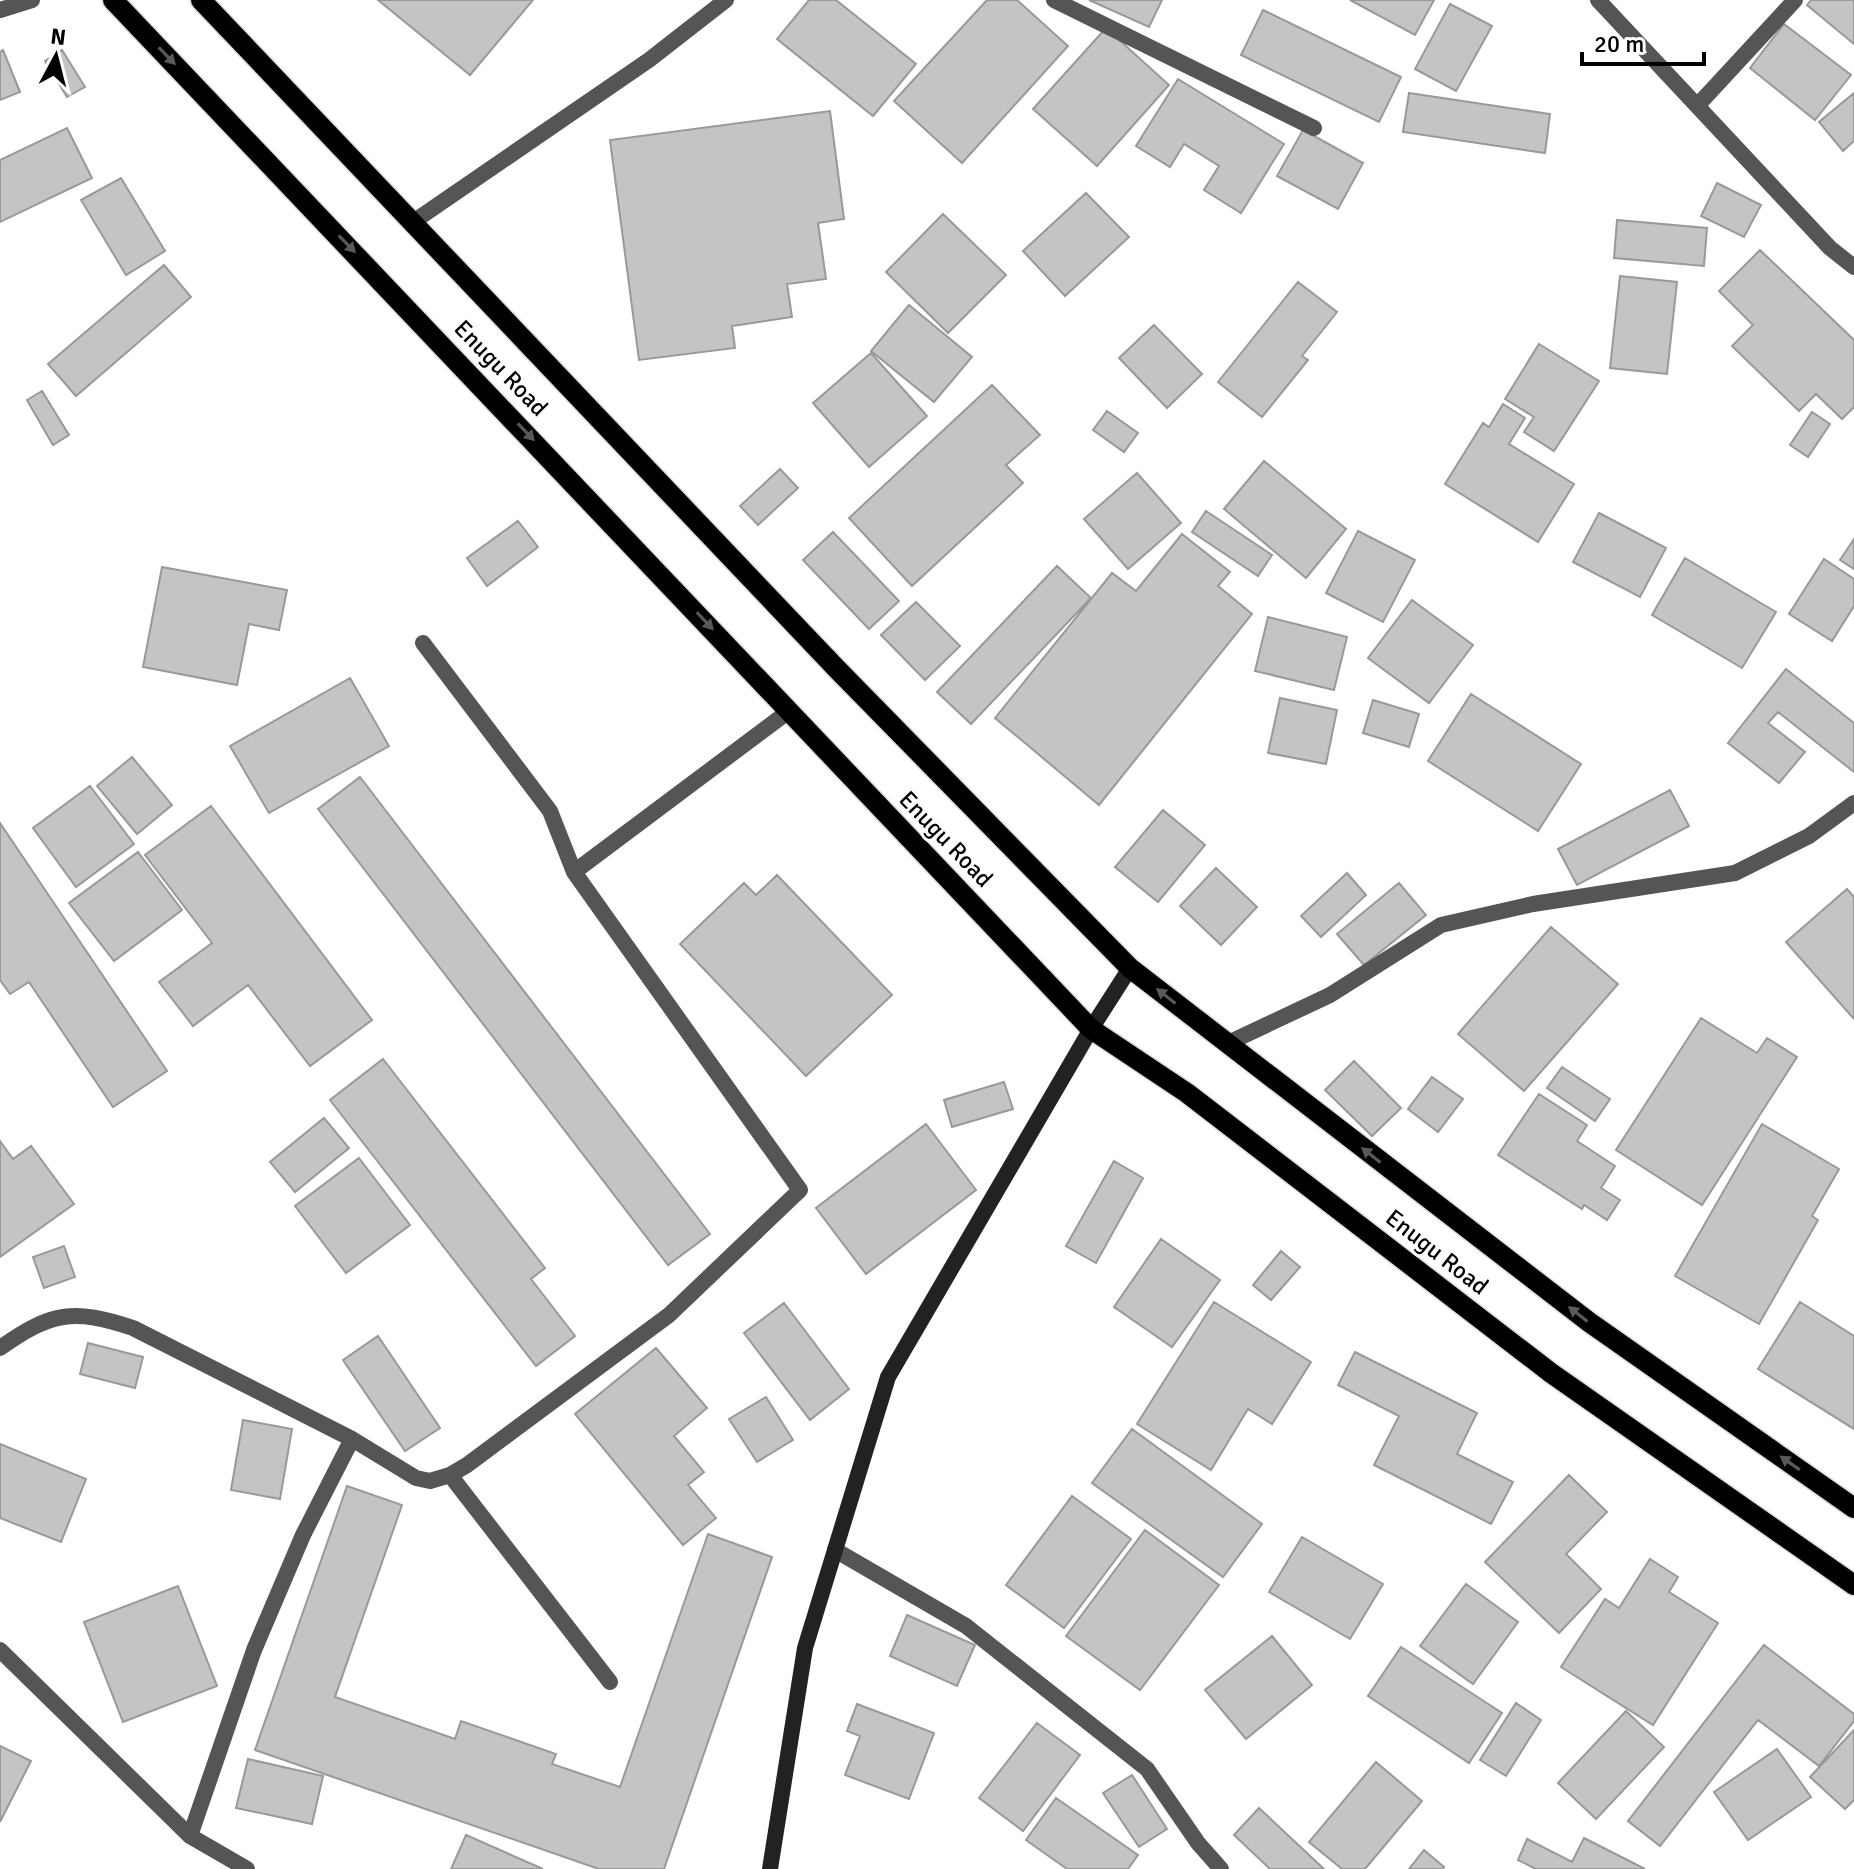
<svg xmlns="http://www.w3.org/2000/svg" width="1854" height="1869" font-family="Signika,sans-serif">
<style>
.building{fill:#c4c4c4;stroke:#999;stroke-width:2}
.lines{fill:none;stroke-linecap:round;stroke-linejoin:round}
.primary-casing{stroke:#dbdbdb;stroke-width:23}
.lane{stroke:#555;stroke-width:16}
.street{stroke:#555;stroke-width:16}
.secondary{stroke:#222;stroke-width:16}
.primary{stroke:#000;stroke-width:20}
.oneway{fill:#595959}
.labels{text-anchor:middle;stroke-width:6;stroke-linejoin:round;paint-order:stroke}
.street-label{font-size:24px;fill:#000;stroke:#fff}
</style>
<rect width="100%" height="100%" fill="#fff"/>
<path class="building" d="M 378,0 L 533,0 L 470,75 Z
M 809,0 L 836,0 L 916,64 L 873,116 L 777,39 Z
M 987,0 L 1017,0 L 1068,46 L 962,163 L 894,101 Z
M 1089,0 L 1162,0 L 1149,27 Z
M 1350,0 L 1434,0 L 1415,35 Z
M 1811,0 L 1854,0 L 1854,44 L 1807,5 Z
M 1450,4 L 1492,26 L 1456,91 L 1415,69 Z
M 1263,10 L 1401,77 L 1379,122 L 1241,55 Z
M 1784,24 L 1851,75 L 1815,120 L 1750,68 Z
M 1106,28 L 1169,85 L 1097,166 L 1033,109 Z
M 3,50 L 20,92 L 0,100 L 0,52 Z
M 62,50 L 85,87 L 67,97 L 45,61 Z
M 1178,79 L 1284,144 L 1241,213 L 1204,190 L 1219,166 L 1184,144 L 1170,167 L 1136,146 Z
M 1409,93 L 1550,114 L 1545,153 L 1403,132 Z
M 1854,93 L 1854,141 L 1843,151 L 1819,122 Z
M 830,111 L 844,219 L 818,223 L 826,279 L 787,284 L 792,317 L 732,326 L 735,348 L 639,360 L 610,140 Z
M 67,128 L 92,178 L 0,222 L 0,160 Z
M 1303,130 L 1363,163 L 1338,209 L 1277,176 Z
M 121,178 L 165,251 L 126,275 L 81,200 Z
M 1717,183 L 1761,205 L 1744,237 L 1701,216 Z
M 1086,193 L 1129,237 L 1065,296 L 1023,251 Z
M 943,214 L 1006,275 L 948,333 L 886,272 Z
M 1617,220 L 1707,228 L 1704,266 L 1614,258 Z
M 1760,250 L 1854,340 L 1854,407 L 1842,419 L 1816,394 L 1799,411 L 1732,346 L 1753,325 L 1719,291 Z
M 164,265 L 191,297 L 76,396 L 48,364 Z
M 1620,276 L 1677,282 L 1667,374 L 1610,368 Z
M 1298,282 L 1337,312 L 1302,356 L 1308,360 L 1262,417 L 1218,382 Z
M 909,305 L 972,357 L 934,402 L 871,351 Z
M 1154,325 L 1202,374 L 1167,408 L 1119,358 Z
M 1539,344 L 1599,381 L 1554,451 L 1524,432 L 1534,417 L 1505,399 Z
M 871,353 L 927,416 L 869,467 L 813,403 Z
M 992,385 L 1040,435 L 1006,465 L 1023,483 L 912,586 L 849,518 Z
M 42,391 L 69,435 L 53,445 L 27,400 Z
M 1503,404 L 1525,418 L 1509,444 L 1574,484 L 1538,542 L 1445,484 L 1483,423 L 1489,427 Z
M 1107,411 L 1138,433 L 1124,452 L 1093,430 Z
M 1812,412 L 1830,424 L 1808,457 L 1790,445 Z
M 1264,461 L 1346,529 L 1306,578 L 1224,509 Z
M 780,469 L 798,488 L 758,525 L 740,506 Z
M 1137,473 L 1181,523 L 1128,569 L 1084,519 Z
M 1206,511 L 1272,555 L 1258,576 L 1192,532 Z
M 1599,513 L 1666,548 L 1640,597 L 1573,562 Z
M 518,521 L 538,547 L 487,586 L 467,558 Z
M 1358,531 L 1415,560 L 1383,622 L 1326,593 Z
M 833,532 L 899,601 L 869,629 L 803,560 Z
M 1182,534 L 1230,572 L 1218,586 L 1252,614 L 1099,805 L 995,718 L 1112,573 L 1136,591 Z
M 1854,539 L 1854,569 L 1840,560 Z
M 1685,558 L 1776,612 L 1742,668 L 1652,615 Z
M 1824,559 L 1854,579 L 1854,606 L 1832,641 L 1789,614 Z
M 1057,566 L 1091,598 L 971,724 L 937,692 Z
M 162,567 L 287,590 L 279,630 L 249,624 L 237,685 L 143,667 Z
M 1412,600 L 1473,645 L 1429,703 L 1368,658 Z
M 916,602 L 960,646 L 925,680 L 881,635 Z
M 1268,617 L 1347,637 L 1334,690 L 1255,671 Z
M 1786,669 L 1854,723 L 1854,772 L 1778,712 L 1768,723 L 1805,752 L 1779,783 L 1728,743 Z
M 350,678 L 389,746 L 269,813 L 230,746 Z
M 1471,694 L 1581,764 L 1538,831 L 1428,761 Z
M 1280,698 L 1337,710 L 1326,764 L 1268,753 Z
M 1373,700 L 1419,714 L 1409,747 L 1363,733 Z
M 132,757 L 172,805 L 137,834 L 97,786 Z
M 360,777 L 710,1234 L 668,1265 L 318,809 Z
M 90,786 L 134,844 L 76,887 L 33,828 Z
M 1670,790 L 1689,826 L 1577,885 L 1558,849 Z
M 211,806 L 372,1020 L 310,1066 L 248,985 L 193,1026 L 159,982 L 212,943 L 145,855 Z
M 1163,810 L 1205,845 L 1158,902 L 1115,867 Z
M 0,823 L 167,1071 L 113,1107 L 29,982 L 10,994 L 0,980 Z
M 138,852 L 182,910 L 114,961 L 69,903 Z
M 1216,868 L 1257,907 L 1221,945 L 1180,906 Z
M 1347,873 L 1366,895 L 1321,937 L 1301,916 Z
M 777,875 L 892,995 L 806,1076 L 680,944 L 744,883 L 756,895 Z
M 1399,883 L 1426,915 L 1364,965 L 1337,934 Z
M 1847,889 L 1854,897 L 1854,1019 L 1786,942 Z
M 1551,927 L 1618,984 L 1524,1091 L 1458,1034 Z
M 1701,1018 L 1757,1053 L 1767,1038 L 1797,1057 L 1702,1205 L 1616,1150 Z
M 383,1059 L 545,1268 L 531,1279 L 575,1336 L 536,1366 L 330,1100 Z
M 1354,1061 L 1401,1108 L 1372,1136 L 1325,1090 Z
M 1562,1067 L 1610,1099 L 1595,1121 L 1547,1088 Z
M 1432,1077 L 1463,1099 L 1438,1132 L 1408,1109 Z
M 1004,1082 L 1013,1109 L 952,1127 L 944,1100 Z
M 1539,1094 L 1587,1125 L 1577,1141 L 1615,1166 L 1601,1188 L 1620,1200 L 1607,1220 L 1584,1205 L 1582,1209 L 1498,1155 Z
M 324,1118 L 349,1148 L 295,1192 L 270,1162 Z
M 926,1124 L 976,1190 L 866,1274 L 816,1208 Z
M 1762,1124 L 1839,1169 L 1812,1216 L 1818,1220 L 1759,1324 L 1675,1276 Z
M 0,1141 L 13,1159 L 31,1146 L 74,1204 L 0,1257 Z
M 359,1158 L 410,1225 L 346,1273 L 295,1206 Z
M 1114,1161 L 1143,1178 L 1096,1263 L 1066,1246 Z
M 1161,1239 L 1220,1280 L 1172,1347 L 1114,1307 Z
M 64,1246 L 75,1277 L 44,1288 L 33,1257 Z
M 1281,1251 L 1300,1267 L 1271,1300 L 1253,1285 Z
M 1214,1302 L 1311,1362 L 1272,1424 L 1248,1409 L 1211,1470 L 1137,1424 Z
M 1800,1302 L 1854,1336 L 1854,1429 L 1758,1369 Z
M 784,1303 L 849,1389 L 810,1420 L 744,1333 Z
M 378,1336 L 440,1428 L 405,1451 L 343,1360 Z
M 88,1343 L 143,1357 L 135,1388 L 80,1374 Z
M 656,1348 L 707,1408 L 674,1436 L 704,1472 L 688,1485 L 716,1518 L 683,1545 L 575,1414 Z
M 1355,1352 L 1477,1413 L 1457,1454 L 1513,1482 L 1491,1524 L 1374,1465 L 1399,1416 L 1338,1385 Z
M 766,1397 L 793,1440 L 757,1462 L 729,1419 Z
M 243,1420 L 292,1429 L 280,1499 L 231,1490 Z
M 1132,1429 L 1262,1524 L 1223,1577 L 1092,1483 Z
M 0,1444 L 86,1479 L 61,1542 L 0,1518 Z
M 1569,1475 L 1607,1512 L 1566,1554 L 1601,1589 L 1559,1633 L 1485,1562 Z
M 347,1486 L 402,1505 L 335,1697 L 455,1739 L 461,1721 L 556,1754 L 552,1764 L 620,1787 L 708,1534 L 772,1557 L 664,1869 L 599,1869 L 255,1750 Z
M 1072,1496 L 1131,1539 L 1064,1628 L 1006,1585 Z
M 1145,1530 L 1219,1585 L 1140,1690 L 1066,1636 Z
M 1302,1537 L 1383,1584 L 1350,1639 L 1269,1592 Z
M 1650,1559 L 1678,1577 L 1669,1592 L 1718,1623 L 1653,1725 L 1561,1667 L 1605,1599 L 1619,1608 Z
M 1466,1584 L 1518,1622 L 1473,1684 L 1420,1646 Z
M 178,1586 L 217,1686 L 123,1722 L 84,1622 Z
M 907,1615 L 975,1645 L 957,1686 L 890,1656 Z
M 1272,1636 L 1312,1685 L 1246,1739 L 1205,1690 Z
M 1764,1645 L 1854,1714 L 1854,1721 L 1819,1766 L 1758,1720 L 1660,1846 L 1628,1821 Z
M 1401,1647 L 1502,1713 L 1469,1763 L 1368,1696 Z
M 1516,1703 L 1541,1720 L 1506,1776 L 1480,1760 Z
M 857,1704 L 934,1733 L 909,1799 L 845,1775 L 860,1736 L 847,1731 Z
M 1626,1711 L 1664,1747 L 1596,1819 L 1558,1783 Z
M 1037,1723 L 1080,1755 L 1023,1831 L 979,1798 Z
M 1854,1730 L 1854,1800 L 1845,1809 L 1810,1777 Z
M 0,1746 L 31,1761 L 0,1822 Z
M 1777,1749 L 1811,1797 L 1748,1840 L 1714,1792 Z
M 248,1759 L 323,1776 L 312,1824 L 236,1808 Z
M 1376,1762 L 1422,1801 L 1365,1869 L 1342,1869 L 1309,1842 Z
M 1132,1775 L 1167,1829 L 1139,1847 L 1103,1793 Z
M 1056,1798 L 1138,1855 L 1128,1869 L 1067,1869 L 1026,1840 Z
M 1259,1808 L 1324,1869 L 1270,1869 L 1234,1835 Z
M 466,1835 L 543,1869 L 451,1869 Z
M 1584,1838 L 1645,1869 L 1536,1869 L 1518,1860 L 1527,1839 L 1572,1862 Z
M 1424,1850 L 1444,1867 L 1443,1869 L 1409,1869 Z"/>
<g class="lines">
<defs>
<path id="primary" d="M 113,0 L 1091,1029 L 1187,1093 L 1551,1373 L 1854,1585
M 201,0 L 836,668 L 1130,968 L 1589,1322 L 1854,1508"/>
</defs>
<use href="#primary" class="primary-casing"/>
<path class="lane" d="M 574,872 L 789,711
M 0,1348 C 51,1312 73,1308 133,1328 L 352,1439 L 416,1478 L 430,1481 L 450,1475 L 467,1465 L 669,1315 L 800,1190 L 574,872 L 550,811 L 423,643
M 450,1475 L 610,1682
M 0,1650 L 190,1836 L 247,1869
M 190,1836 L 254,1650 L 303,1535 L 352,1439"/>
<path class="street" d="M 1054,0 L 1314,128
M 1598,0 L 1830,248 L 1854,267
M 0,10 L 32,0
M 1697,106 L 1795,0
M 413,222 L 649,60 L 726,0
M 1226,1044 L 1330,995 L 1441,925 L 1533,904 L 1735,873 L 1809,836 L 1854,803
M 835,1550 L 966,1626 L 1147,1769 L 1198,1843 L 1221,1869"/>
<path class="secondary" d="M 770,1869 L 805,1648 L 888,1377 L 1091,1029 L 1130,968"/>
<use href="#primary" class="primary"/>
</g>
<defs><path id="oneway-solid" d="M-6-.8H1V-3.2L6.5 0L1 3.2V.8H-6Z" transform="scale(2)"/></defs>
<g class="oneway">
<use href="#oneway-solid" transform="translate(167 56) rotate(46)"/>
<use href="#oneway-solid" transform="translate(347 244) rotate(46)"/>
<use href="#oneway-solid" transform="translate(526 432) rotate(46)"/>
<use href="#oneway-solid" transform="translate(705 621) rotate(47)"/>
<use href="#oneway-solid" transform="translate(1166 996) rotate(-142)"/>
<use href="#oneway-solid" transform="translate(1371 1155) rotate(-142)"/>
<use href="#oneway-solid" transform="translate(1578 1314) rotate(-142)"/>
<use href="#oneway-solid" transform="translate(1790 1463) rotate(-145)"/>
</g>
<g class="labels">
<g class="street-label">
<text transform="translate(501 368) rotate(46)" y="8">Enugu Road</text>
<text transform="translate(946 839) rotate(46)" y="8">Enugu Road</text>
<text transform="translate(1437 1252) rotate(38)" y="8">Enugu Road</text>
</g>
</g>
<g transform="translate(56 56) rotate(7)" stroke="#ffffff" stroke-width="6" paint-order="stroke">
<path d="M0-6L14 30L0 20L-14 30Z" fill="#000000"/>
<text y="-12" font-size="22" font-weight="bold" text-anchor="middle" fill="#000000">N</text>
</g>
<path d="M1582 52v12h122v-12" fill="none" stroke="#000000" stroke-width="4"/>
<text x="1594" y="52" font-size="24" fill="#000000" stroke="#ffffff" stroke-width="6" paint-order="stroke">20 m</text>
</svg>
